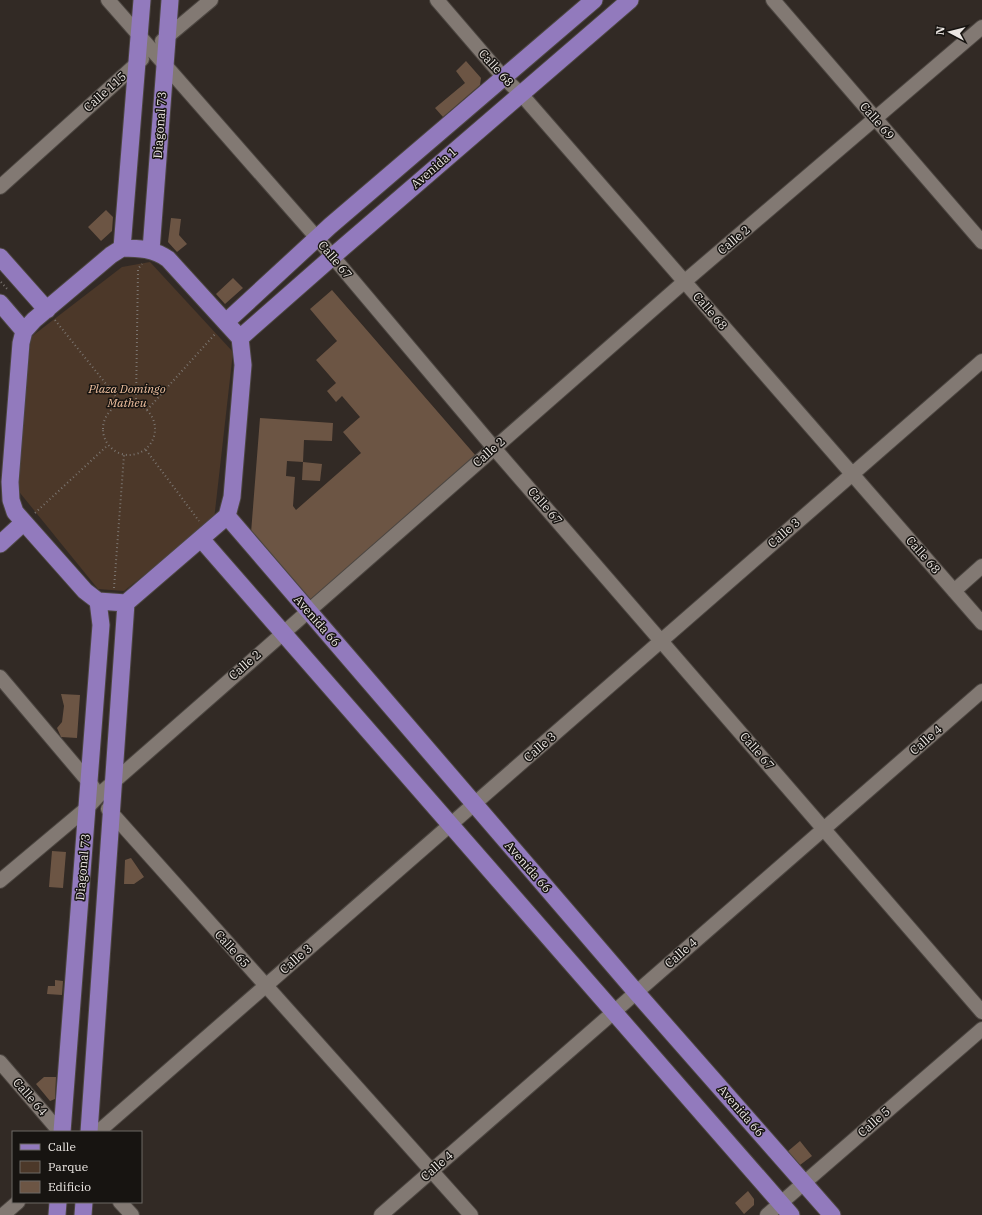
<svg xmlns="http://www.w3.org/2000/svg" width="982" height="1215" font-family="'IBM Plex Serif',serif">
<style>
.green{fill:#4c3829}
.building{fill:#6c5544}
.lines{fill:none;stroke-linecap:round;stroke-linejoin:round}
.minor-casing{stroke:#4c4641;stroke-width:16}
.major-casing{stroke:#4c4641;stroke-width:19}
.path{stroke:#7b7570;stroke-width:2;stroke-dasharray:1 3;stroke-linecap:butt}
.minor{stroke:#827973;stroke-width:14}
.major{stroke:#927abd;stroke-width:17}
.labels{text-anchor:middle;stroke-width:3;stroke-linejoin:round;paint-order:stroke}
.street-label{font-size:12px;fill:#ece7e3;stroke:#171411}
.park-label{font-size:12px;font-style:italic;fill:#efc09f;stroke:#171411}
</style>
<rect width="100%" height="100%" fill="#322a25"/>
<path class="green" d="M 150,262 L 233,352 L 214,520 L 124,591 L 98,589 L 16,488 L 31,337 L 122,267 Z"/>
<path class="building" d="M 466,61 L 481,78 L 480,85 L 443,117 L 435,108 L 465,83 L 456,71 Z
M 106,210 L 113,217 L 112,231 L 101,241 L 88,227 Z
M 171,218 L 181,219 L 179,235 L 187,244 L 177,252 L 168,242 Z
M 233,278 L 243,288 L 225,304 L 216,294 Z
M 332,290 L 476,456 L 311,601 L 251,533 L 260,418 L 333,423 L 332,441 L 304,440 L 303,462 L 287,461 L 286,476 L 295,477 L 293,506 L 296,510 L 361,453 L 343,432 L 360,417 L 342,396 L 336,402 L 327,391 L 336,383 L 316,360 L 337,341 L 310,309 Z
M 303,462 L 322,464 L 320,481 L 302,480 Z
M 61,694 L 80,695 L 77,738 L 61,737 L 57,728 L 62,722 L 64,706 Z
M 52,851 L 66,852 L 63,888 L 49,887 Z
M 131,858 L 144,877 L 134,884 L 124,884 L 125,860 Z
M 55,980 L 63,981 L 62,995 L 47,994 L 48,986 L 55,986 Z
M 44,1077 L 56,1077 L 55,1099 L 50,1101 L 36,1084 Z
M 800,1141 L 812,1156 L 800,1165 L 796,1164 L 787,1152 Z
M 748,1191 L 754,1199 L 754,1205 L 744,1214 L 735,1203 Z"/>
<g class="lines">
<defs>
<path id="minor" d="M 108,0 L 317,238 L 494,448 L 982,1012
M 437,0 L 504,78 L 521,94 L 982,623
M 773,0 L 982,242
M 162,41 L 211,0
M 0,187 L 142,59
M 954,591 L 982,566
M 0,677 L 93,787
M 108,809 L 471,1215
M 0,881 L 88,807 L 102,792 L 684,282 L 982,27
M 0,1062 L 60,1132
M 98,1132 L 982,361
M 120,1202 L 132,1215
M 3,1215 L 18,1202
M 381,1215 L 982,691
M 767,1215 L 982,1029"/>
<path id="major" d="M 122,248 C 139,248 154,249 168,259 L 240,338 L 243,365 L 232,497 L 227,516 L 126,603 L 98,601 L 85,591 L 15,512 L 11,500 L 10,482 L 21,343 L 24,331 L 34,320 L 111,255 Z
M 122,248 L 142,0
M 151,250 L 170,0
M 0,257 L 47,310
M 0,303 L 24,331
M 226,322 L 330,226 L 594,0
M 240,338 L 332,257 L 630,0
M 227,516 L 636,992 L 832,1215
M 202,540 L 791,1215
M 0,544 L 23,523
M 62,1132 L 101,625 L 98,601
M 89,1132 L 126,603
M 57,1215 L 58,1202
M 83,1215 L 84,1202"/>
</defs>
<use href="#minor" class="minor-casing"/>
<use href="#major" class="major-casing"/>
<path class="path" d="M 1,282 L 8,290
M 55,320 L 122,404
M 136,403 L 138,269 L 142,264
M103 429a26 26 0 1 1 52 0a26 26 0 1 1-52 0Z
M 147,410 L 216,333
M 146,450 L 199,521
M 35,513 L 108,445
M 114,588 L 124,455"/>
<use href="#minor" class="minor"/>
<use href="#major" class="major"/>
</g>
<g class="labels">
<g class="street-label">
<text transform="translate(496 68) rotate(48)" y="4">Calle 68</text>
<text transform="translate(105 92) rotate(-42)" y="4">Calle 115</text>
<text transform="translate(877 121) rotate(49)" y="4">Calle 69</text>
<text transform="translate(160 125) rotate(-86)" y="4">Diagonal 73</text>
<text transform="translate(434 168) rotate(-41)" y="4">Avenida 1</text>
<text transform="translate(734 240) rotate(-40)" y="4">Calle 2</text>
<text transform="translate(335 260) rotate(50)" y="4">Calle 67</text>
<text transform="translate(710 311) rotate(49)" y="4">Calle 68</text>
<text transform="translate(489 452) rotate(-41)" y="4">Calle 2</text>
<text transform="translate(545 506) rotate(49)" y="4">Calle 67</text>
<text transform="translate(784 533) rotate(-41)" y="4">Calle 3</text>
<text transform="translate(923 555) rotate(49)" y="4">Calle 68</text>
<text transform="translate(317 621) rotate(49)" y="4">Avenida 66</text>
<text transform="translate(245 665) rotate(-41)" y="4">Calle 2</text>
<text transform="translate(926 740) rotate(-41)" y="4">Calle 4</text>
<text transform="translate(540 747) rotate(-41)" y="4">Calle 3</text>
<text transform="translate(757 751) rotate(49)" y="4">Calle 67</text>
<text transform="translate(83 867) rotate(-85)" y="4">Diagonal 73</text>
<text transform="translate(528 867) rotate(49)" y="4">Avenida 66</text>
<text transform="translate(232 949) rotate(48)" y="4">Calle 65</text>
<text transform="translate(681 953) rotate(-41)" y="4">Calle 4</text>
<text transform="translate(296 959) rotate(-41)" y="4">Calle 3</text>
<text transform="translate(30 1097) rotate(49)" y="4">Calle 64</text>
<text transform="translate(741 1111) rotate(49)" y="4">Avenida 66</text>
<text transform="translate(874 1122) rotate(-41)" y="4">Calle 5</text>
<text transform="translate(437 1166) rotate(-41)" y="4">Calle 4</text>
</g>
<g class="park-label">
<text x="127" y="393">Plaza Domingo<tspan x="127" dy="14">Matheu</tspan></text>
</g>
</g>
<rect x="12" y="1131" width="130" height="72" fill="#171411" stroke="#6c6865"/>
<rect x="20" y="1144" width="20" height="6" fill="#927abd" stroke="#6c6865"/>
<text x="48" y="1151" font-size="12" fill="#ece7e3">Calle</text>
<rect x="20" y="1161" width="20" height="12" fill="#4c3829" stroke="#6c6865"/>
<text x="48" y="1171" font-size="12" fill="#ece7e3">Parque</text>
<rect x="20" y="1181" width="20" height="12" fill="#6c5544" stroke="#6c6865"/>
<text x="48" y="1191" font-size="12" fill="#ece7e3">Edificio</text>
<g transform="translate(950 32) rotate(277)" stroke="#171411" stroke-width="3" paint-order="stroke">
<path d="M0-3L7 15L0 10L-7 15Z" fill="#ece7e3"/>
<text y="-6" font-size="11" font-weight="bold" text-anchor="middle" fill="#ece7e3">N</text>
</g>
</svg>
